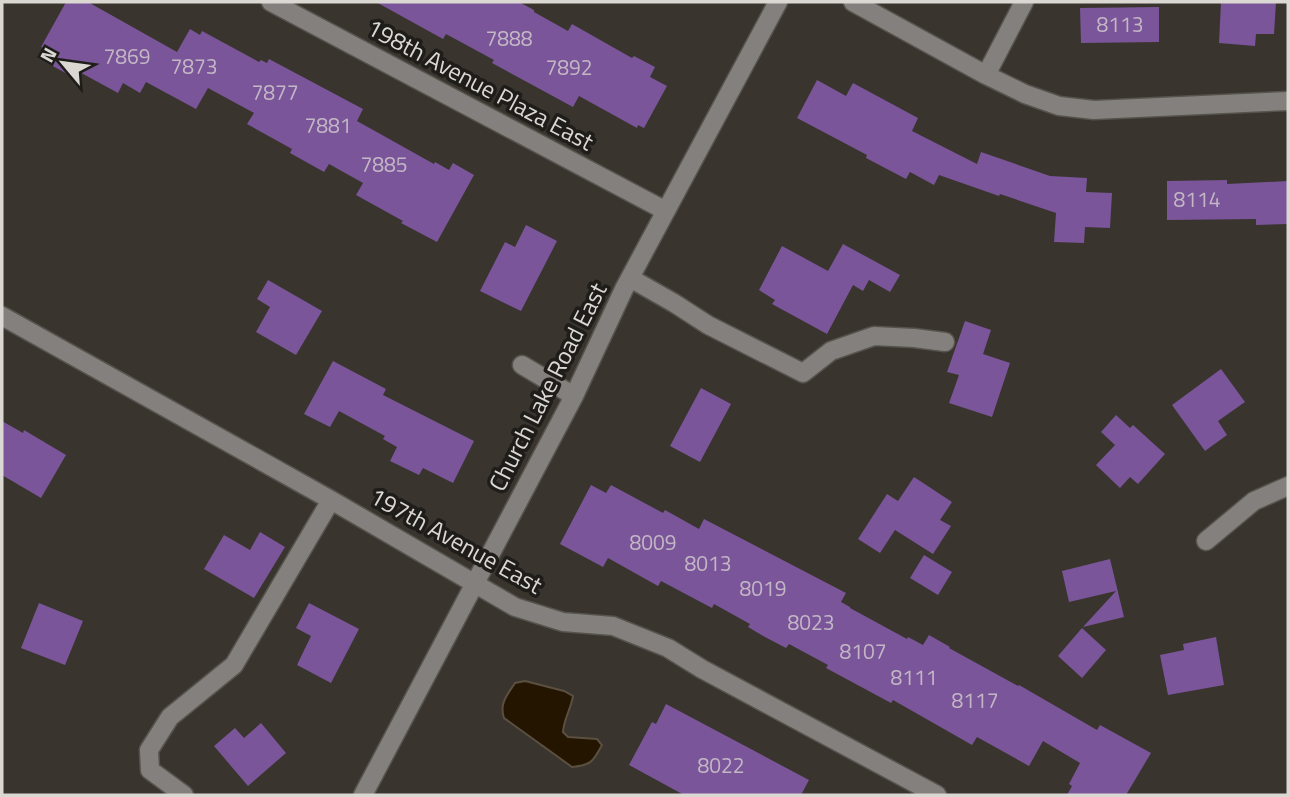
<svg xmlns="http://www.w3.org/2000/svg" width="1290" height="797" font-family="'Titillium Web',sans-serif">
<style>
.water{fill:#241500;stroke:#5b5040;stroke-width:2}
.building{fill:#7a5599}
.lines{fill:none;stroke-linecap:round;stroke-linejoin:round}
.minor-casing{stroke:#56524c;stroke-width:21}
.minor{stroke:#83807d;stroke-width:18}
.labels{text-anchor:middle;stroke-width:7;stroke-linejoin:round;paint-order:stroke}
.number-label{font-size:21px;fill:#c3b7c5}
.street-label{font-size:24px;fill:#dbd8d4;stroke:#1f1d1a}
</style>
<rect width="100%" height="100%" fill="#39352e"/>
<path class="water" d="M 525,681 L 564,691 L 573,696 C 571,709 564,718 563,732 L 568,737 L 597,739 L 602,745 C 593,762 591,765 572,767 L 504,718 C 499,704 507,695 515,683 Z"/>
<path class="building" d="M 66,2 L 88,2 L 177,52 L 190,29 L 200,35 L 202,31 L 259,62 L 261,60 L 267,63 L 269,59 L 363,109 L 357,121 L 434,164 L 435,162 L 449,170 L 453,163 L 474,175 L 437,242 L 401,223 L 403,221 L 356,195 L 363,183 L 329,164 L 324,172 L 290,153 L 292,149 L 247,124 L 254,113 L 208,88 L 196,109 L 146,82 L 140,93 L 123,83 L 118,93 L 74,69 L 71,76 L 38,58 L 44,48 L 41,47 Z
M 376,2 L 519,2 L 534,10 L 534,12 L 568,31 L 572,24 L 632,58 L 634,56 L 655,67 L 650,77 L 667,86 L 644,128 L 638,125 L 637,128 L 579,96 L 573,107 L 492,63 L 494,60 L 446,34 L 443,39 Z
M 1221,2 L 1276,2 L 1274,34 L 1256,34 L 1255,46 L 1219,43 Z
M 1159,7 L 1159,42 L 1081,43 L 1080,8 Z
M 817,80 L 846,96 L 853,83 L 918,118 L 912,131 L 977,164 L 981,152 L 1050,176 L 1087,178 L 1086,192 L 1112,193 L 1110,228 L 1085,227 L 1084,243 L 1054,242 L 1056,213 L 1000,194 L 999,196 L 939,175 L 934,185 L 910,172 L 906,179 L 866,158 L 867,155 L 797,118 Z
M 1227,180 L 1227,184 L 1288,181 L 1288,224 L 1256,225 L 1256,219 L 1167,220 L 1167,181 Z
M 526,225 L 557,241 L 521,311 L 480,291 L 505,242 L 515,247 Z
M 843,244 L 900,275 L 890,292 L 869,280 L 863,291 L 853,285 L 827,334 L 772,304 L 775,300 L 759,290 L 782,246 L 828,271 Z
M 268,280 L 322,311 L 296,355 L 256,332 L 270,307 L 257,299 Z
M 965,321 L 991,330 L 983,354 L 1010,363 L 992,417 L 949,403 L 959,375 L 947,372 Z
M 333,361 L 386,389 L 383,395 L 474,441 L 453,483 L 423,468 L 419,475 L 390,461 L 397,447 L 383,439 L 385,436 L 339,411 L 330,427 L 304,414 Z
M 1221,369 L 1245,402 L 1218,421 L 1227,435 L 1205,451 L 1172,405 Z
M 701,388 L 731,404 L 700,462 L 670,446 Z
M 1116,415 L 1130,428 L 1133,425 L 1165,454 L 1138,484 L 1130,477 L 1120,488 L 1096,465 L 1115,445 L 1101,432 Z
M 2,421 L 23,433 L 24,430 L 66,455 L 41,498 L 2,475 Z
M 914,477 L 952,502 L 940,520 L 951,526 L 933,554 L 895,530 L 880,553 L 858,539 L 887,494 L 898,501 Z
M 591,485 L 606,493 L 611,485 L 663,513 L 665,510 L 699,529 L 704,519 L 846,593 L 841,602 L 850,607 L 850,608 L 907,639 L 908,637 L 923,645 L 929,635 L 950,647 L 949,648 L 1018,686 L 1019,685 L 1097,730 L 1100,725 L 1151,753 L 1126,795 L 1067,795 L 1072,786 L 1069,784 L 1080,763 L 1043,741 L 1029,766 L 977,737 L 972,745 L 893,700 L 891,703 L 826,668 L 828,665 L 789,644 L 786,648 L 765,637 L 748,627 L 750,624 L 714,604 L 712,608 L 661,581 L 658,586 L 608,558 L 603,567 L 560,544 Z
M 260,532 L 285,547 L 254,598 L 204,569 L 224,535 L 250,550 Z
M 924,555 L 952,572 L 938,595 L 910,578 Z
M 1110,559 L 1124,617 L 1083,627 L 1116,591 L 1069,602 L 1062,571 Z
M 39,603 L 83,621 L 65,665 L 21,648 Z
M 309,603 L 359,629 L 331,683 L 297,665 L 311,636 L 296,628 Z
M 1082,628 L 1106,650 L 1082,678 L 1058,656 Z
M 1216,637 L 1224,685 L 1168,695 L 1160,655 L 1184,650 L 1183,644 Z
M 666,704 L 809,780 L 801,795 L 684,795 L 629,765 L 652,722 L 656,724 Z
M 261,723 L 286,753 L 248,786 L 214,746 L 235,728 L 244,738 Z"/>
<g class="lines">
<defs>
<path id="minor" d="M 271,2 L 666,211
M 853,2 L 986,75 L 1025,94 L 1059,106 L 1094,110 L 1288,101
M 986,75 L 1024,2
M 630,278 L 674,303 L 708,325 L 803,373 L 831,351 L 874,336 L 914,338 L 945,342
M 2,316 L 331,500 L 515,607 L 563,622 L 613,626 L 668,648 L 702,669 L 937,795
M 522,365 L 574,396
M 1206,541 L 1254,501 L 1288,486
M 184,795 L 150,770 L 149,750 L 170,717 L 234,665 L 331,500
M 363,795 L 574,396 L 624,289 L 778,2"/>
</defs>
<use href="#minor" class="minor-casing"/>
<use href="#minor" class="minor"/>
</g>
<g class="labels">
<g class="number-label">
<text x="1120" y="32">8113</text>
<text x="509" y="46">7888</text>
<text x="127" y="64">7869</text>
<text x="194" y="74">7873</text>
<text x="569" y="75">7892</text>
<text x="275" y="100">7877</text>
<text x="328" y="133">7881</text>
<text x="384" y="172">7885</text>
<text x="1197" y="207">8114</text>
<text x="653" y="550">8009</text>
<text x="708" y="571">8013</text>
<text x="763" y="596">8019</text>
<text x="811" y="630">8023</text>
<text x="863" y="659">8107</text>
<text x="914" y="685">8111</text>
<text x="975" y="708">8117</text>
<text x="721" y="773">8022</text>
</g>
<g class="street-label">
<text transform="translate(480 85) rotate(28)" y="8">198th Avenue Plaza East</text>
<text transform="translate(548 387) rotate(-63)" y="8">Church Lake Road East</text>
<text transform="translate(456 541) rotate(29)" y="8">197th Avenue East</text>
</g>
</g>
<rect width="1290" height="797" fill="none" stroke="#dbd8d4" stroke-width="7"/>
<g transform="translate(63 63) rotate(299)" stroke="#1f1d1a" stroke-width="5" paint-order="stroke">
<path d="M0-5L12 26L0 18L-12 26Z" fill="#dbd8d4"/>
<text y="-10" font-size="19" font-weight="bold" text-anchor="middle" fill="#dbd8d4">N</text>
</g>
</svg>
